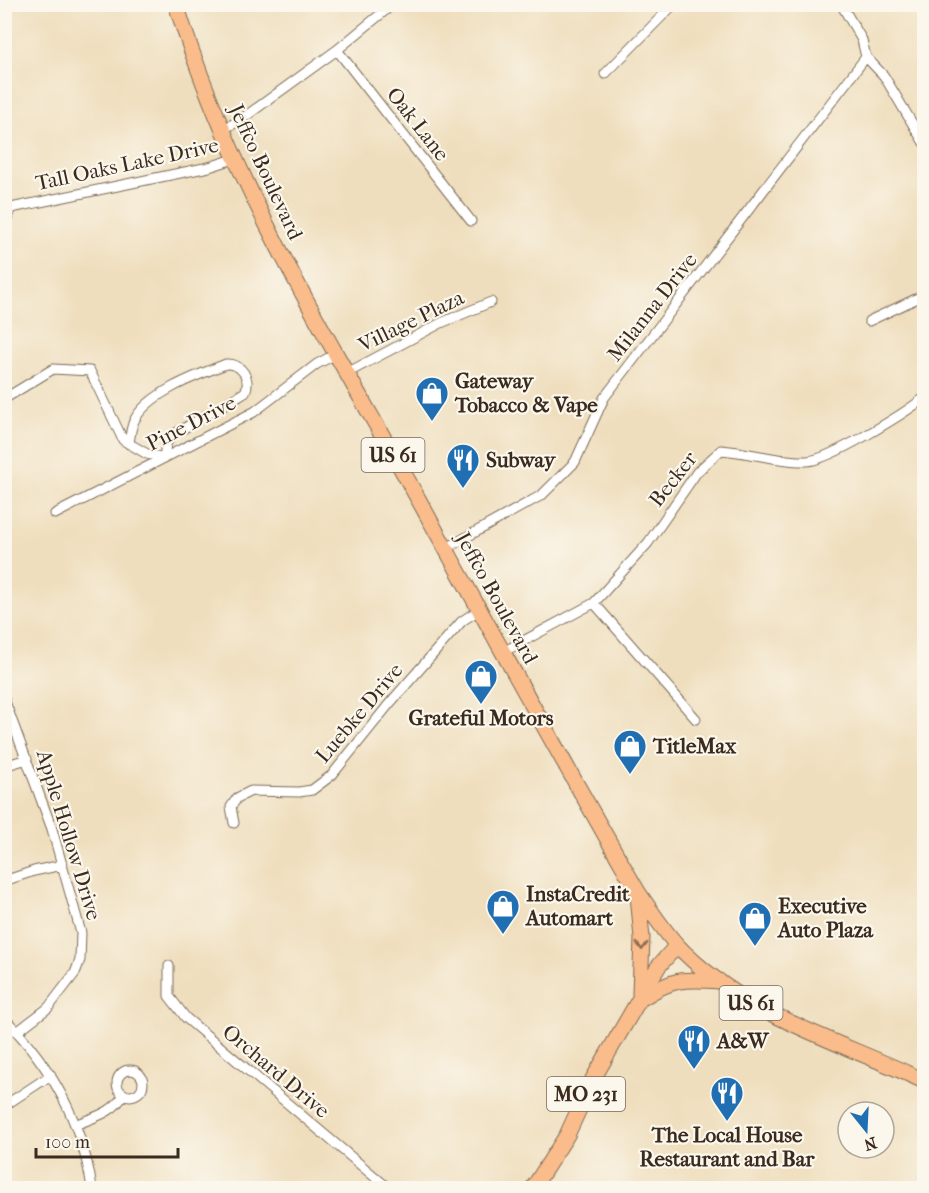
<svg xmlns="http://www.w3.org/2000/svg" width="929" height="1193" font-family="'IM FELL French Canon',serif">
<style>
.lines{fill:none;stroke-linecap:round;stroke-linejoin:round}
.minor-casing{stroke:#7a6956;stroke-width:11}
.primary-casing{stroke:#7a6956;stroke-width:17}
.minor{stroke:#fff;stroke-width:9}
.primary{stroke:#f9bc8a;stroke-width:15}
.oneway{stroke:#906c4f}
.labels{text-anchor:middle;stroke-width:4.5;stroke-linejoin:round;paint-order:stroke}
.shield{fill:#fbf7ec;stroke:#75685c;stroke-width:1.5}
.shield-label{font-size:20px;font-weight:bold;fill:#3b2a1e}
.street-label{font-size:21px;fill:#3b2a1e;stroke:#fbf7ec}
.poi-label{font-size:21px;font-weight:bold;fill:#3b2a1e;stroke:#fbf7ec;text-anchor:start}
</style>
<rect width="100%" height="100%" fill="#fbf7ec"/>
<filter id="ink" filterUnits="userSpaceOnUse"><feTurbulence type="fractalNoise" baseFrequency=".0167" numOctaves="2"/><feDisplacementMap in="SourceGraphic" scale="12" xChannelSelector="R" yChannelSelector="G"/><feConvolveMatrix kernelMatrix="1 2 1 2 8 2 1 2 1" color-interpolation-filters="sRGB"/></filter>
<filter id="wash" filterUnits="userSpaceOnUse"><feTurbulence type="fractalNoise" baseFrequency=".008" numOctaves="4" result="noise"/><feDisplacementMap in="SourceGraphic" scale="24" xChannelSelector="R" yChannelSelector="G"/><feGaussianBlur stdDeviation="1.35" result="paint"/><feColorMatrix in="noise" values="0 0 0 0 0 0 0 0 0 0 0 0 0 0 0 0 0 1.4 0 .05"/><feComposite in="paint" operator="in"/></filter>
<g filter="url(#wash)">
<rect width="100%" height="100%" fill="#efdebd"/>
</g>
<g filter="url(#ink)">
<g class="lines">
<defs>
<path id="minor" d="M 841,4 L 862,40 L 866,57
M 337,50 L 471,221
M 866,57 L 884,76 L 924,143
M 605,74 L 674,4
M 221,130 L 239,121 L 337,50 L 393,4
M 4,226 L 11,208 L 209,167 L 234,159
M 869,321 L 924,295
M 347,373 L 441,323 L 491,302
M 4,399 L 53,369 L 90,371 L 123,440 L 147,454 L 164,458 L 166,444 L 171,436 L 245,392 C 252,379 241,363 226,364 C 200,374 147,393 134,421 C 131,427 130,436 129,444
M 55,514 L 254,412 L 317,364 L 336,354
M 445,549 L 542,495 L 575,462 L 604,398 L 866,57
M 594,603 L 696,719
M 503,652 L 594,603 L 648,543 L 697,472 L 721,450 C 750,452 778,462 807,461 C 830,460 905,413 924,398
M 4,699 L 52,829 L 81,933 L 80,960 L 75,973 L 48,1008 L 18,1031
M 4,766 L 27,759
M 234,823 L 231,807 L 237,798 L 251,791 L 299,792 L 312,790 L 332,775 L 390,703 L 462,621 L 479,610
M 4,881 L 34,871 L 62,865
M 169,966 L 169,996 L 186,1018 L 388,1188
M 4,1018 C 51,1065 82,1123 92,1188
M117 1083a13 13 0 1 1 26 0a13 13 0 1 1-26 0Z
M 4,1106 L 51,1075
M 75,1125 C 94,1117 114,1113 124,1094"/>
<path id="primary" d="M 176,4 C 228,172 316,319 402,470 C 481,611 557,753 638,892 C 650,910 662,928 676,944 C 742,1015 840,1041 924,1081
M 638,895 L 642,938 L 640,994
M 642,998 C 672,979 683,978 719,981
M 533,1188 L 567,1135 L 593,1079 L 658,967 L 677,945"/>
</defs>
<use href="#minor" class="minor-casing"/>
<use href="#primary" class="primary-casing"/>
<use href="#minor" class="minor"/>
<use href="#primary" class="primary"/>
</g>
<defs><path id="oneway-chevron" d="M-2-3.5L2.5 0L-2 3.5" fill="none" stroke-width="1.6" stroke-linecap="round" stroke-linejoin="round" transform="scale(1.5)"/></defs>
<use class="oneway" href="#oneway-chevron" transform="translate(642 946) rotate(90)"/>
</g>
<defs>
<symbol id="shop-pin" viewBox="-11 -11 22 30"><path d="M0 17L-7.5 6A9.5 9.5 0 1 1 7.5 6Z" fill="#1f6fb2" stroke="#fbf7ec"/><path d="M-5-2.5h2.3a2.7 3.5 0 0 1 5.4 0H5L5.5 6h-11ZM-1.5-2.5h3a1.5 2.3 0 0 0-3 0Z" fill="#fff"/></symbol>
<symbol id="restaurant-pin" viewBox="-11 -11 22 30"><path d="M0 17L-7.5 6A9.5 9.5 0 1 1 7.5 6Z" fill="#1f6fb2" stroke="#fbf7ec"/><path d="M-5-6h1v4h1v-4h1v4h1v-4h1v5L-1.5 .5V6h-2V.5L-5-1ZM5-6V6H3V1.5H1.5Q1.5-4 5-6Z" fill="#fff"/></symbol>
</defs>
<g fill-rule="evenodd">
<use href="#shop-pin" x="413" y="374" width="38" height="52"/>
<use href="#restaurant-pin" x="444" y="441" width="38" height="52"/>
<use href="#shop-pin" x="462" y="657" width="38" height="52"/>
<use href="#shop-pin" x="611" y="727" width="38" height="52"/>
<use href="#shop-pin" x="484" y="887" width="38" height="52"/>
<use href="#shop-pin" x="736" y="899" width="38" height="52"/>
<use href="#restaurant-pin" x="675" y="1022" width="38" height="52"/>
<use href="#restaurant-pin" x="708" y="1074" width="38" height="52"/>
</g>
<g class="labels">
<g class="shield">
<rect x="361.5" y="438" width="63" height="34" rx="4.5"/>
<rect x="719.5" y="986" width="63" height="34" rx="4.5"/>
<rect x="547" y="1077" width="78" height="34" rx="4.5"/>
</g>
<g class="shield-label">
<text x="393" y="462">US 61</text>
<text x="751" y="1010">US 61</text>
<text x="586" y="1101">MO 231</text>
</g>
<g class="street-label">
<text transform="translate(418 124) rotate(52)" y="7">Oak Lane</text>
<text transform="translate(127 164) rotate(-12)" y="7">Tall Oaks Lake Drive</text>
<text transform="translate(266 172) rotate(65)" y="7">Jeffco Boulevard</text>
<text transform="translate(652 307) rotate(-52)" y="7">Milanna Drive</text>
<text transform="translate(411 321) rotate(-26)" y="7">Village Plaza</text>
<text transform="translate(191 423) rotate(-27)" y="7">Pine Drive</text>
<text transform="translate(673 479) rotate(-52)" y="7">Becker</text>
<text transform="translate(497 598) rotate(61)" y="7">Jeffco Boulevard</text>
<text transform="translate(359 713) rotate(-50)" y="7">Luebke Drive</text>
<text transform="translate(69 835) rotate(73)" y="7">Apple Hollow Drive</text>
<text transform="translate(276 1071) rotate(40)" y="7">Orchard Drive</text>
</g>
<g class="poi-label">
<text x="455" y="388">Gateway<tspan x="455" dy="24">Tobacco &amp; Vape</tspan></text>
<text x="486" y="467">Subway</text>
<text x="481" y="725" text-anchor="middle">Grateful Motors</text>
<text x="653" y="753">TitleMax</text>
<text x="526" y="901">InstaCredit<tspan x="526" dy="24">Automart</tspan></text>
<text x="778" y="913">Executive<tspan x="778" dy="24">Auto Plaza</tspan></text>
<text x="717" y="1048">A&amp;W</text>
<text x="727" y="1142" text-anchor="middle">The Local House<tspan x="727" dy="24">Restaurant and Bar</tspan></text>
</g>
</g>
<rect width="929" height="1193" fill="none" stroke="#fbf7ec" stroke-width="24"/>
<g transform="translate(866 1130) rotate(162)"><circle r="28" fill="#fbf7ec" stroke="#aea59a" stroke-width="1.5"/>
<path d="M0-4.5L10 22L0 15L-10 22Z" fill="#1f6fb2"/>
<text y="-9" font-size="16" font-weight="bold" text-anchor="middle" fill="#3b2a1e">N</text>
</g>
<path d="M36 1148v9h142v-9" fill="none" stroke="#3b2a1e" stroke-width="3"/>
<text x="45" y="1148" font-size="18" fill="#3b2a1e" stroke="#fbf7ec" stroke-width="4.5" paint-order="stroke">100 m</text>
</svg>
